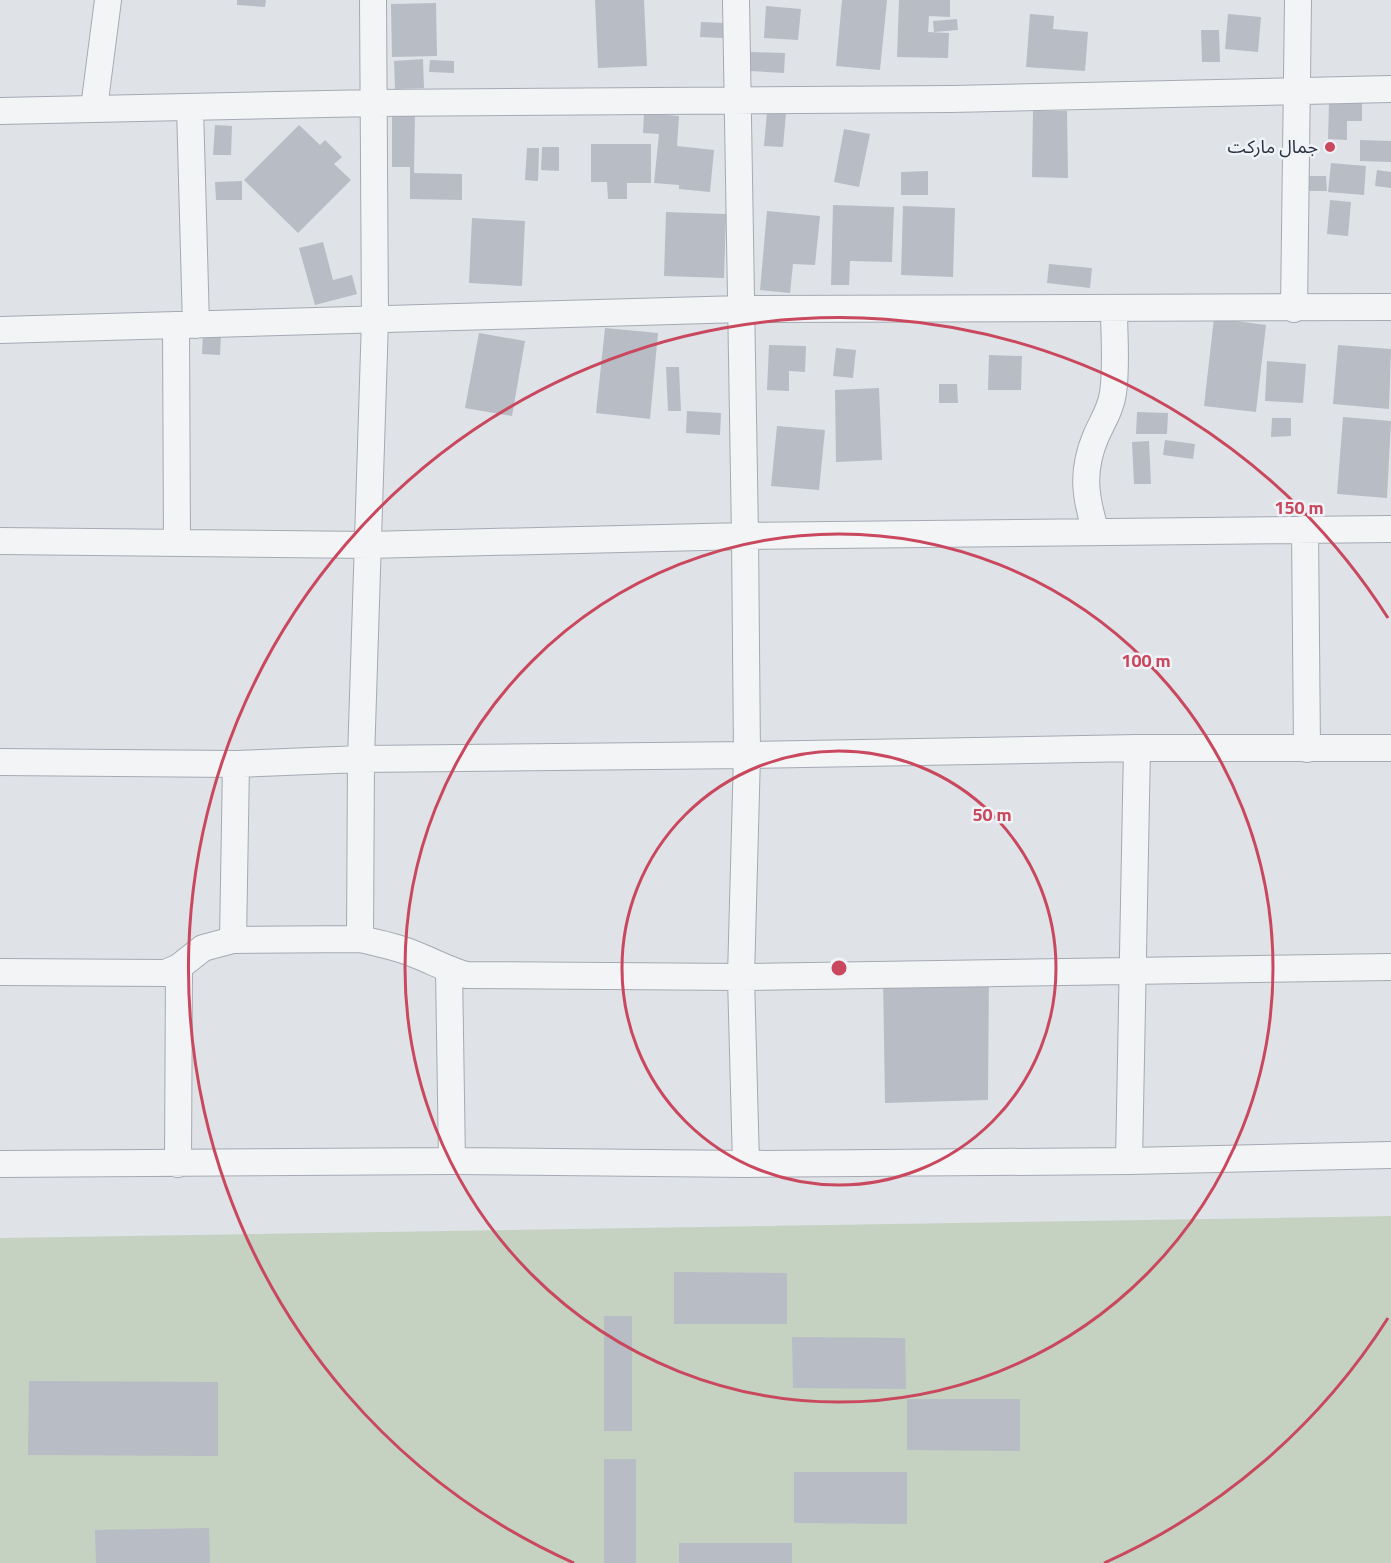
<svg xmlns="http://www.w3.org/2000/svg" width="1391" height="1563" font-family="'Titillium Web','Noto Sans Arabic',sans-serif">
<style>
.green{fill:#c5d2c1}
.building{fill:#b7bcc5}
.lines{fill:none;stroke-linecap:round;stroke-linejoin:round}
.minor-casing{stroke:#a5aab2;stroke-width:28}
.minor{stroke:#f2f4f6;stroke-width:26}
.ring{fill:none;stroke:#ca485e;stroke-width:3}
.poi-dot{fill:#ca485e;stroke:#eff2f6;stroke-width:2}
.labels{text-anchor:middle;stroke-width:5;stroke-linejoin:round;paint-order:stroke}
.poi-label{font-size:18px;fill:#29313f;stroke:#eff2f6;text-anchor:end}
.centre{fill:#ca485e;stroke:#eff2f6;stroke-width:3}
.ring-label{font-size:18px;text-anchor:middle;font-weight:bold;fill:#ca485e;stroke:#eff2f6;stroke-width:5;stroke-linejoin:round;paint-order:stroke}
</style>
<rect width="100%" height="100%" fill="#dfe3e8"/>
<path class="green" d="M 1391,1216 L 1391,1563 L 0,1563 L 0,1238 Z"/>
<path class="building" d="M 237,0 L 266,0 L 265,7 L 237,5 Z
M 595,0 L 644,0 L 647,66 L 598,68 Z
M 842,0 L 887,0 L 880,70 L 836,66 Z
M 899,0 L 950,0 L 950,17 L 929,16 L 928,32 L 949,33 L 948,58 L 897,57 Z
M 436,3 L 437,56 L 392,57 L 391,4 Z
M 766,6 L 801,9 L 798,40 L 764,38 Z
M 1030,14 L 1054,16 L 1053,29 L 1088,32 L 1085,71 L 1026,67 Z
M 1228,14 L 1261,17 L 1258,52 L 1225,49 Z
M 957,19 L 958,30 L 934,32 L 933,21 Z
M 701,22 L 724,23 L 723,38 L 700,37 Z
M 1201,30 L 1219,30 L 1220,62 L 1202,62 Z
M 751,52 L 785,53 L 784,73 L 750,71 Z
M 423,59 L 424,88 L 395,89 L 394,61 Z
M 430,60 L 454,61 L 454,73 L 429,72 Z
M 1329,102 L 1362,103 L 1362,121 L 1347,121 L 1347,140 L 1328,139 Z
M 1033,111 L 1067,111 L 1068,178 L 1032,177 Z
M 767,112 L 786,113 L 783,147 L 764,146 Z
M 392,113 L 415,113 L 414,173 L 462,174 L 462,200 L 410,199 L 410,167 L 392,167 Z
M 644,113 L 679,116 L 677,146 L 714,150 L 710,192 L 679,189 L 679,185 L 654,183 L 659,134 L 643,133 Z
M 215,125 L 232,126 L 231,155 L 213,155 Z
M 299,125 L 320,145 L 325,140 L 342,157 L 334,164 L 351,180 L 298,233 L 244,180 Z
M 844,129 L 870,134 L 859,187 L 834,182 Z
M 1360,140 L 1391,141 L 1391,162 L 1360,161 Z
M 591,144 L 651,144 L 651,183 L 627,183 L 627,199 L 608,199 L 607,182 L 591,182 Z
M 542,147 L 559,147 L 559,171 L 541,170 Z
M 527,148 L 539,148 L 538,181 L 525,180 Z
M 1331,163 L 1366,166 L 1364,195 L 1328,192 Z
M 1377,170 L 1391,172 L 1391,188 L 1375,186 Z
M 928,171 L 928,195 L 901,195 L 901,172 Z
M 1305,176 L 1326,176 L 1327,191 L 1305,191 Z
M 242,181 L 242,200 L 216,200 L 215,182 Z
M 1330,200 L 1351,202 L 1348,236 L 1327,234 Z
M 833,205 L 894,207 L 892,262 L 850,261 L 849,285 L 831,285 Z
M 903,206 L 955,208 L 953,277 L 901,275 Z
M 767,211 L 820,216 L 815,265 L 793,264 L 790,293 L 760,290 Z
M 666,212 L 726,214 L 724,278 L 664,276 Z
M 472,218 L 525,221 L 522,286 L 469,283 Z
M 323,242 L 333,280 L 352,275 L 357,294 L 315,305 L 299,248 Z
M 1049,264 L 1092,268 L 1090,288 L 1047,283 Z
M 1214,318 L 1266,325 L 1256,412 L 1204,406 Z
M 605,328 L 658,333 L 650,419 L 596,413 Z
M 203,333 L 221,334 L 220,355 L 202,354 Z
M 479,333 L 525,341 L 512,416 L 465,408 Z
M 769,345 L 806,346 L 805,372 L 789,371 L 789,391 L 767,390 Z
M 1338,345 L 1391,349 L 1389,409 L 1333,404 Z
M 836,348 L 856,350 L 853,378 L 833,376 Z
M 989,355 L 1022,356 L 1021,390 L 988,390 Z
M 1267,361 L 1306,364 L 1303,403 L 1265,401 Z
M 666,367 L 679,367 L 681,411 L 668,411 Z
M 939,384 L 957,384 L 958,403 L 939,403 Z
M 879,388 L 882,460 L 836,462 L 835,390 Z
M 687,411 L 721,413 L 720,435 L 686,433 Z
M 1137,412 L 1168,413 L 1167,434 L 1136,434 Z
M 1343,417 L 1391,421 L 1387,498 L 1337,494 Z
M 1272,418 L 1291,418 L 1291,436 L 1271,437 Z
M 777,426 L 825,430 L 819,490 L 771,486 Z
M 1165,440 L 1195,444 L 1193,459 L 1163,455 Z
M 1149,441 L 1151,484 L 1134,484 L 1132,442 Z
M 989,974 L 988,1100 L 885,1103 L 883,975 Z
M 674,1272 L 787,1273 L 787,1324 L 674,1324 Z
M 604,1316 L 632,1316 L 632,1431 L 604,1431 Z
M 792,1337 L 905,1338 L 906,1389 L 793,1388 Z
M 29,1381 L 218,1382 L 218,1456 L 28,1455 Z
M 907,1399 L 1020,1399 L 1020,1451 L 907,1450 Z
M 604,1459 L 636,1459 L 636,1563 L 604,1563 Z
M 794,1472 L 907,1472 L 907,1524 L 794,1523 Z
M 209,1528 L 210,1563 L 96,1563 L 95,1530 Z
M 679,1543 L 792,1543 L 792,1563 L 679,1563 Z"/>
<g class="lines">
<defs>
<path id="minor" d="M 736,0 L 745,536 L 747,755 L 741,977 L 746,1164
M 190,107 L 196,325
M 94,108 L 108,0
M 0,111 L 374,103 L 952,99 L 1391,89
M 1294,309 L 1298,0
M 176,325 L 177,543
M 0,330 L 742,309 L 1391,307
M 1305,529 L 1307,749
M 1096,532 C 1085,497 1081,471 1096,436 C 1102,422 1111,409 1113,393 C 1117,366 1114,336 1114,309
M 0,541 L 367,545 L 745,536 L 1391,529
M 0,762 L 236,764 L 361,759 L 747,755 L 1137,748 L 1391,748
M 360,939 L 361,759 L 375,320 L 373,0
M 233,940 L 236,764
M 449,970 L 452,1161
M 0,972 L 165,973 L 179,967 L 203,948 L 233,940 L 360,939 C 379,943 397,947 414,954 C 432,961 448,970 466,975 L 741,977 L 1391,967
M 1129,1161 L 1137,748
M 0,1164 L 452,1161 L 746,1164 L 1129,1161 L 1391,1155
M 178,1164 L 179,967"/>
</defs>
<use href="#minor" class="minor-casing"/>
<use href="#minor" class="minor"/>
</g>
<g class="ring">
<circle cx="839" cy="968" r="217"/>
<circle cx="839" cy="968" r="434"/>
<path d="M1388 1318A651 651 0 0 1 1104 1563M574 1563A651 651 0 1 1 1388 618"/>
</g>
<circle class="poi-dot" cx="1330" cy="147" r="6"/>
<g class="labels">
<g class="poi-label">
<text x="1318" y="153">جمال ماركت</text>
</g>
</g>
<circle cx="839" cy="968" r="9" class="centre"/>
<g class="ring-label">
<text x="1299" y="514">150 m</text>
<text x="1146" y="667">100 m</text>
<text x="992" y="821">50 m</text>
</g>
</svg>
